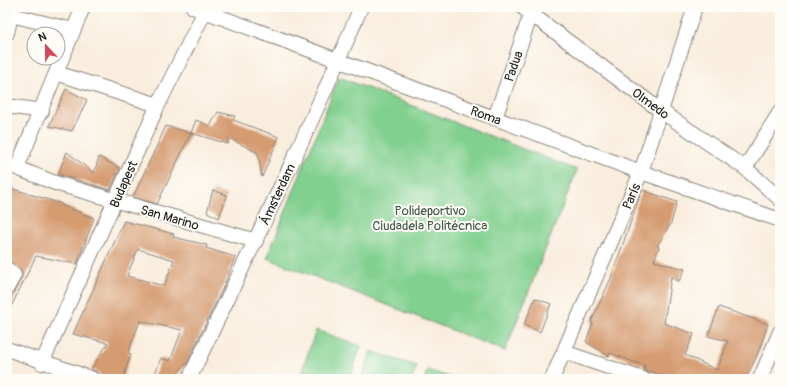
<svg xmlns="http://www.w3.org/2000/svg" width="787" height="386" font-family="Pangolin,sans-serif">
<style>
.green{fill:#82d090;stroke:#4f7656}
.building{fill:#d59b71;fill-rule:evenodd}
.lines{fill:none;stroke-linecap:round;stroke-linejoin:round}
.minor-casing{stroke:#8a847c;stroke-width:16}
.minor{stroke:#fff;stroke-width:14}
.labels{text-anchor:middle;stroke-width:4;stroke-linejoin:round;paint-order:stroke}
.street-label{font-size:13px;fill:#1c1c1c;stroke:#fdfcf7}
.park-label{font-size:13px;fill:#405b45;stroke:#fdfcf7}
</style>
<rect width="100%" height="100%" fill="#fdfcf7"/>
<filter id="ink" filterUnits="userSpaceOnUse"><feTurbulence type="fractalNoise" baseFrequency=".025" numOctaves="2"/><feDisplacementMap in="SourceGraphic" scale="8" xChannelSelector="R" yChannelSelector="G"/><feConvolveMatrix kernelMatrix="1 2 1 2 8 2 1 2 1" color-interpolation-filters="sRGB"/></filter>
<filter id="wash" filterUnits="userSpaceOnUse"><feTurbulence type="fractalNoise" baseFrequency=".012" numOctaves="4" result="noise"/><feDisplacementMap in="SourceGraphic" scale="16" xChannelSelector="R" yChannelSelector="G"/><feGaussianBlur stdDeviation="0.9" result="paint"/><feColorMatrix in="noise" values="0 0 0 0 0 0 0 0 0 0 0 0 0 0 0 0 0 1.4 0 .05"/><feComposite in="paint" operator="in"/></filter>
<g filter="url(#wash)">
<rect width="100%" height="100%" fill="#f9eddd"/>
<path class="green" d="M 339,77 L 577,170 L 505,351 L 267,258 Z
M 316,330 L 361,346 L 350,379 L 299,379 Z
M 371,351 L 417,366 L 412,379 L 361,379 Z
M 428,370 L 455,379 L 424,379 Z"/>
<g id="blocks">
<path class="building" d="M 66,89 L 87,100 L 72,131 L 49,126 Z
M 218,112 L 235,116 L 233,120 L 279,137 L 262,177 L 258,153 L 229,138 L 228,144 L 191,133 L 196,120 L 210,126 Z
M 166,126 L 191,133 L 157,204 L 133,197 Z
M 67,152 L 94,173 L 99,157 L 120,168 L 110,190 L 58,174 Z
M 7,187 L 62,204 L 61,205 L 94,218 L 77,264 L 36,256 L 7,315 L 7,296 L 14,292 L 22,275 L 20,269 L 7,261 Z
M 213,190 L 227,195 L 219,218 L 207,212 Z
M 642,190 L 677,202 L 671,223 L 657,246 L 659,247 L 654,261 L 685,269 L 679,281 L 671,277 L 664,323 L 694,334 L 685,355 L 717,370 L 728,341 L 708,336 L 719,307 L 768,324 L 758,353 L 746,379 L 673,379 L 643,369 L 645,366 L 610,353 L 609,356 L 586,342 L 593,323 L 591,322 L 611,278 Z
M 124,221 L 174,234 L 173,237 L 207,245 L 206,248 L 235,257 L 226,281 L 187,363 L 173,379 L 153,379 L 161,358 L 170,361 L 182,330 L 140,321 L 128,353 L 131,354 L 123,379 L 101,378 L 99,373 L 91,369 L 108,343 L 73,334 ZM 138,249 L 174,260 L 164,286 L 127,276 Z
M 535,298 L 551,304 L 540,332 L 524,325 Z"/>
</g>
</g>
<g filter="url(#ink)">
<use href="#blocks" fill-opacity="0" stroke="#8a847c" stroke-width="1"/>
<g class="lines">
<defs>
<path id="minor" d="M 83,7 L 17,168 L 55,183 L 256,241
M 193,7 L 641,172 L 780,220
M 522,7 L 661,111 L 745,168 L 780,199
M 7,14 L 73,30
M 7,33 L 13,7
M 56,73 L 158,105
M 7,106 L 42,111
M 495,118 L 531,14
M 745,168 L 780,112
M 7,269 L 14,275 L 7,288
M 7,349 L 93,379
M 564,352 L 643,379
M 42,363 L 158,105 L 207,7
M 189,379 C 248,256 308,133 361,7
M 552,379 L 641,172 L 695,7
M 760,379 L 780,332"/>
</defs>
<use href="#minor" class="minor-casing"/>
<use href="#minor" class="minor"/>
</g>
</g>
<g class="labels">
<g class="street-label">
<text transform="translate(513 66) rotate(-71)" y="5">Padua</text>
<text transform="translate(651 103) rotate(36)" y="5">Olmedo</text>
<text transform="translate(486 115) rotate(20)" y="5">Roma</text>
<text transform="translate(123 184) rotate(-66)" y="5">Budapest</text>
<text transform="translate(277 194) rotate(-65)" y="5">Ámsterdam</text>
<text transform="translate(631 196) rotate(-67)" y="5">París</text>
<text transform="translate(170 217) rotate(16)" y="5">San Marino</text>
</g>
<g class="park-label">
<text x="430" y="215">Polideportivo<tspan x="430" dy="15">Ciudadela Politécnica</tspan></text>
</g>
</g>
<rect width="787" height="386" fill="none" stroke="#fdfcf7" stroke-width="24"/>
<g transform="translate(46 46) rotate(338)"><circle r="19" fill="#fdfcf7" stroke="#a3a29f"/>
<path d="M0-3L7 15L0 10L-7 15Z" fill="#d1495b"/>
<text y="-6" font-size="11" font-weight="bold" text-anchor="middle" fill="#1c1c1c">N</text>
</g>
</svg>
